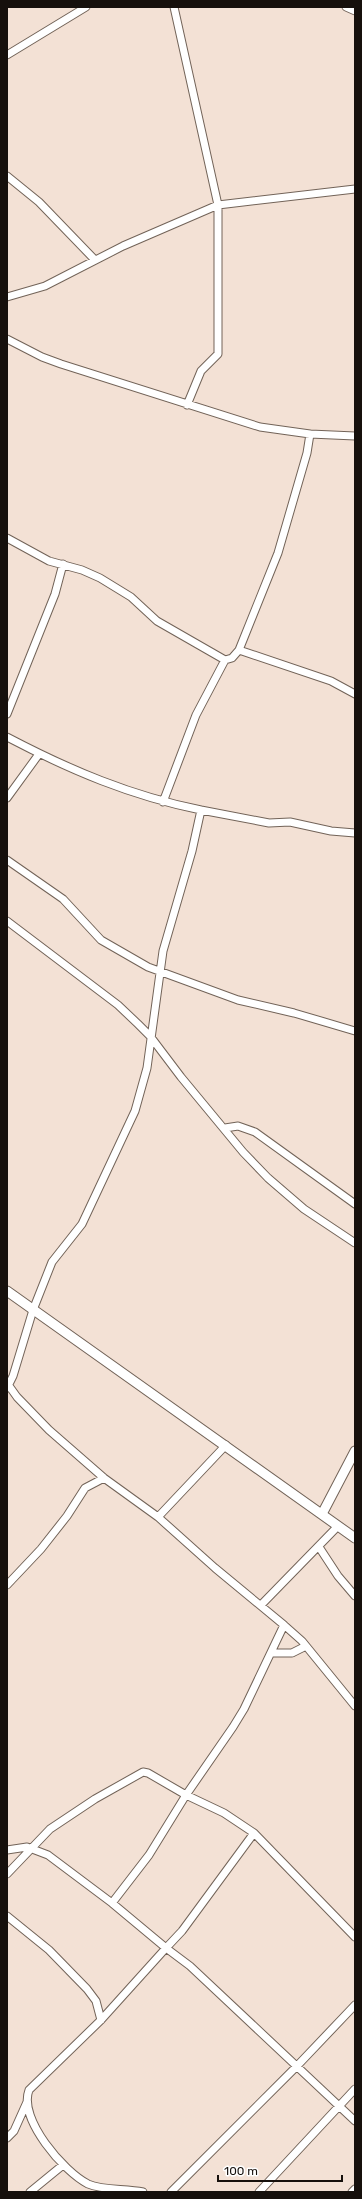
<svg xmlns="http://www.w3.org/2000/svg" width="362" height="2199" font-family="Rubik,sans-serif">
<style>
.lines{fill:none;stroke-linecap:round;stroke-linejoin:round}
.street-casing{stroke:#726358;stroke-width:9}
.secondary-casing{stroke:#726358;stroke-width:11}
.street{stroke:#fff;stroke-width:7}
.secondary{stroke:#fff;stroke-width:9}
</style>
<rect width="100%" height="100%" fill="#f3e1d5"/>
<g class="lines">
<defs>
<path id="street" d="M 174,7 L 218,205 L 218,354 L 201,371 L 187,405
M 346,7 L 355,11
M 7,55 L 86,7
M 7,176 L 39,202 L 95,260
M 7,297 L 45,286 L 123,246 L 218,205 L 355,189
M 7,339 L 42,357 L 61,364 L 260,427 L 310,434 L 355,436
M 7,538 L 49,561 L 82,570 L 100,578 L 131,597 L 157,621 L 225,660 L 232,658 L 239,650 L 278,553 L 307,453 L 310,434
M 239,650 L 331,681 L 355,694
M 7,714 L 55,594 L 63,564
M 7,737 C 70,770 131,796 201,810
M 7,798 L 39,754
M 163,802 L 196,715 L 225,660
M 7,860 L 63,899 L 101,940 L 148,967 L 238,1000 L 294,1013 L 355,1031
M 7,921 L 118,1005 L 138,1024 L 150,1036 L 181,1077 L 243,1152 L 268,1178 L 304,1209 L 355,1243
M 225,1128 L 238,1126 L 255,1132 L 355,1204
M 7,1383 L 17,1397 L 49,1430 L 104,1478 L 158,1517 L 215,1568 L 284,1625 L 244,1709 L 233,1727 L 186,1795 L 149,1855 L 112,1903
M 7,1388 L 13,1376 L 33,1310 L 52,1262 L 82,1224 L 135,1111 L 147,1068 L 163,951 L 192,851 L 201,810 L 269,823 L 290,822 L 331,831 L 355,833
M 158,1517 L 226,1445
M 319,1547 L 338,1576 L 355,1596
M 7,1585 L 41,1549 L 67,1516 L 85,1488 L 104,1478
M 261,1605 L 338,1526
M 284,1625 L 302,1641 L 355,1706
M 272,1653 L 292,1653 L 306,1646
M 254,1833 L 182,1931 L 166,1948 L 190,1966 L 355,2121
M 7,1850 L 27,1847 L 48,1855 L 112,1903 L 166,1948 L 101,2020 L 29,2090 C 18,2119 64,2172 88,2184 C 104,2191 126,2188 143,2192
M 7,1874 L 50,1829 L 95,1799 L 143,1772 L 148,1773 L 186,1795 L 224,1813 L 254,1833 L 355,1937
M 7,1916 L 49,1950 L 87,1989 L 96,2001 L 101,2020
M 7,2138 L 14,2131 L 27,2102
M 30,2192 L 63,2165
M 171,2192 L 297,2066 L 355,2005
M 259,2192 L 355,2089
M 352,2192 L 355,2189"/>
<path id="secondary" d="M 7,1291 L 355,1538
M 322,1514 L 355,1451"/>
</defs>
<use href="#street" class="street-casing"/>
<use href="#secondary" class="secondary-casing"/>
<use href="#street" class="street"/>
<use href="#secondary" class="secondary"/>
</g>
<rect width="362" height="2199" fill="none" stroke="#16100c" stroke-width="16"/>
<path d="M218 2175v6h124v-6" fill="none" stroke="#16100c" stroke-width="2"/>
<text x="224" y="2175" font-size="12" fill="#16100c" stroke="#ffffff" stroke-width="3" paint-order="stroke">100 m</text>
</svg>
